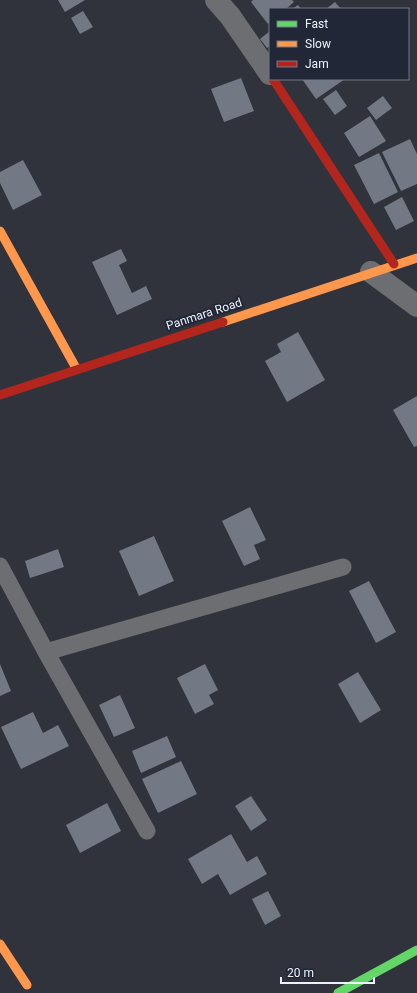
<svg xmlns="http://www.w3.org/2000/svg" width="417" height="993" font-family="Roboto,sans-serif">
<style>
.building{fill:#737885}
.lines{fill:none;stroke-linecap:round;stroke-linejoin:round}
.lane{stroke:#6d6e72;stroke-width:17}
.street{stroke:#6d6e72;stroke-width:22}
.fast{stroke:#63d668;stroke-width:9}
.slow{stroke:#ff974d;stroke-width:9}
.jam{stroke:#b3261e;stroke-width:9}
.labels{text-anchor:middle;stroke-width:4;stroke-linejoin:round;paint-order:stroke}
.street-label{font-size:12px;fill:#eef2fd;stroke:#212736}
</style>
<rect width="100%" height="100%" fill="#30333c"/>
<path class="building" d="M 58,0 L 85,0 L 65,12 Z
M 253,0 L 292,0 L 294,2 L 286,9 L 270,9 L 270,22 L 268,24 L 251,2 Z
M 335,2 L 341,9 L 326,9 Z
M 298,5 L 301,9 L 292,9 Z
M 83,11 L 93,27 L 80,34 L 71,18 Z
M 270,31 L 270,46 L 267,48 L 260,39 Z
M 241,78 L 254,111 L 224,122 L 211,89 Z
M 302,79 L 345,79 L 316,99 Z
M 336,90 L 347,106 L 335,115 L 323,99 Z
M 383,96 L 392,108 L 376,120 L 367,108 Z
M 370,116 L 386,141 L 359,157 L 344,133 Z
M 410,139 L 417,154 L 417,184 L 401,191 L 382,152 Z
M 379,153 L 398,192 L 374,204 L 354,165 Z
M 23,160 L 42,195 L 13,210 L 0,183 L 0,172 Z
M 402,197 L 414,221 L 396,230 L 384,207 Z
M 121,249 L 127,261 L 119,265 L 132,293 L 146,286 L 152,299 L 117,315 L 92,262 Z
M 298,332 L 325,380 L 287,402 L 265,361 L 281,352 L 277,344 Z
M 417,396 L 417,446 L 414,447 L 393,410 Z
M 250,507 L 266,540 L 254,545 L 260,559 L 244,566 L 222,521 Z
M 154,536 L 174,581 L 139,596 L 119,551 Z
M 58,549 L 64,567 L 30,578 L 25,561 Z
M 369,581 L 396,632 L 376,643 L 349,591 Z
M 0,664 L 11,691 L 0,696 Z
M 205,664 L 218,690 L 209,695 L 214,704 L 195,714 L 177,678 Z
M 358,672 L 381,710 L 360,723 L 338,684 Z
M 120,695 L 135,728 L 114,737 L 99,705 Z
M 33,712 L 43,733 L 58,725 L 69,746 L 21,769 L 1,727 Z
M 167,736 L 176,757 L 141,773 L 132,751 Z
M 181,761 L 197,794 L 158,813 L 142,779 Z
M 251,796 L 267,820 L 251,831 L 235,806 Z
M 107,803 L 121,831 L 80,853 L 66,825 Z
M 231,834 L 247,862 L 257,856 L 267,874 L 230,895 L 218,874 L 202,884 L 188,859 Z
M 268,891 L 281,916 L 265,925 L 252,899 Z"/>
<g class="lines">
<path class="lane" d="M 0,566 L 46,652 L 147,831
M 46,652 L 343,567"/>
<path class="street" d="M 216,0 L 230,16 L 270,74
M 371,272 L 417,306"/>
<path class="fast" d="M 338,993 L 417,950"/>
<path class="slow" d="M 0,231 L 76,368
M 223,322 L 417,258
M 0,944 L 27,985"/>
<path class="jam" d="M 273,79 L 394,264
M 0,395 L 223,322"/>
</g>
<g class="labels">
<g class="street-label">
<text transform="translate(204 314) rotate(-18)" y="4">Panmara Road</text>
</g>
</g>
<rect x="269" y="8" width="140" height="72" fill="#212736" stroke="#737886"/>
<rect x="277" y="21" width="20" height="6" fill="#63d668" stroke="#737886"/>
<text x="305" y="28" font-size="12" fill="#eef2fd">Fast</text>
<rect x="277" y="41" width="20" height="6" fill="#ff974d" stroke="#737886"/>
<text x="305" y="48" font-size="12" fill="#eef2fd">Slow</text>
<rect x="277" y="61" width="20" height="6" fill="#b3261e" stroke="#737886"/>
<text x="305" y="68" font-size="12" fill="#eef2fd">Jam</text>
<path d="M281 977v6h93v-6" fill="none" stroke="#eef2fd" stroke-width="2"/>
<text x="287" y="977" font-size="12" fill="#eef2fd" stroke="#212736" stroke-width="3" paint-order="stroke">20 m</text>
</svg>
